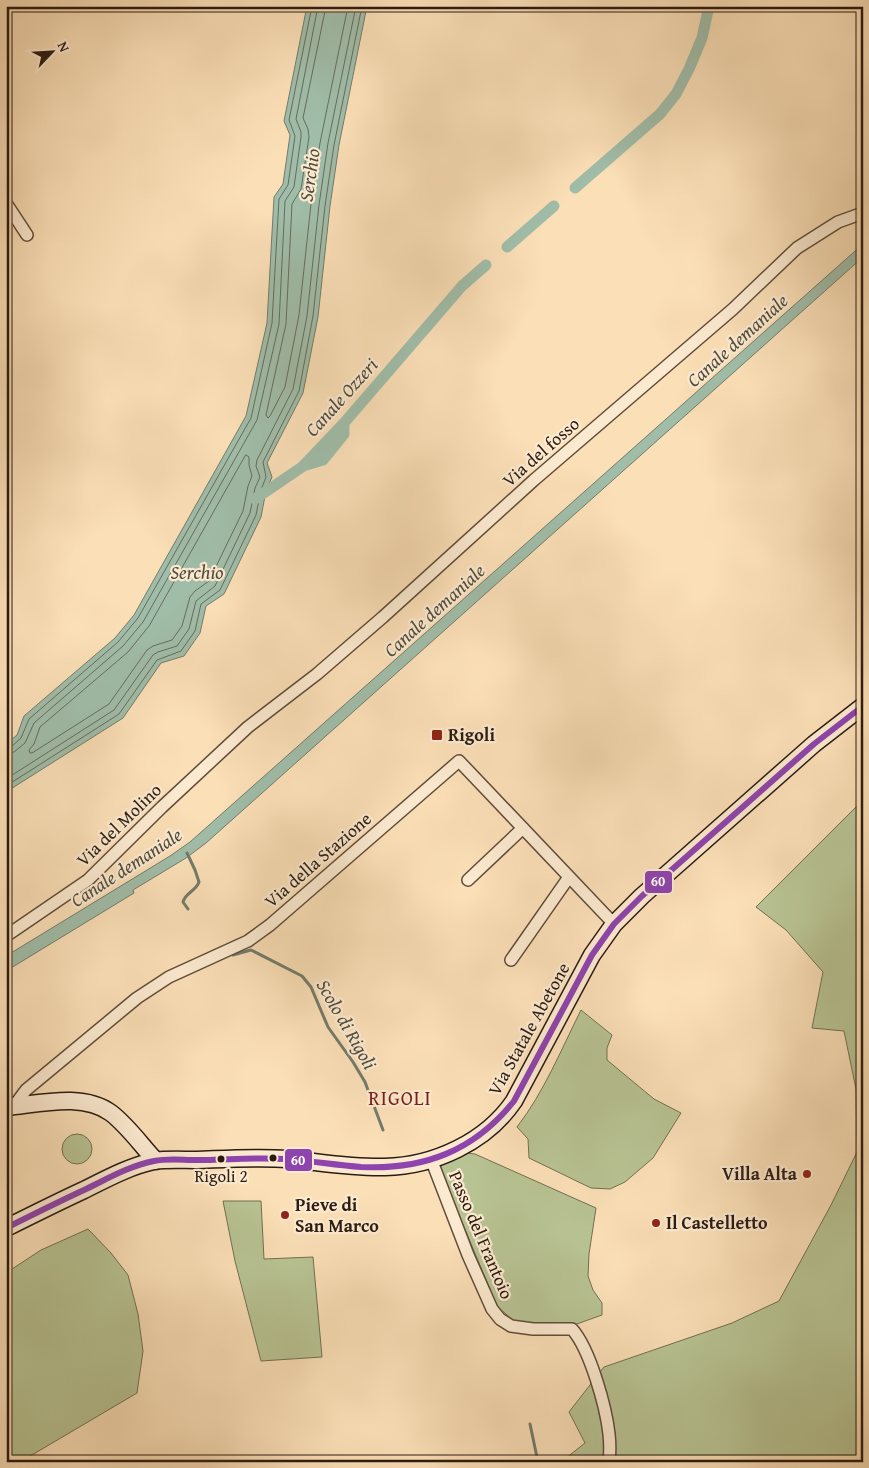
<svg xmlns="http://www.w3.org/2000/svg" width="869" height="1468" font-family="'Gentium Book Plus',serif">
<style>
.green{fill:#b8c393;stroke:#726f52}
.water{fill:#a0bda9;stroke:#727c6c}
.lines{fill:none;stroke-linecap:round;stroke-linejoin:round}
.shore{stroke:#666c5c;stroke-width:1}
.stream{stroke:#727c6c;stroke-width:3}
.canal{stroke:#a0bda9;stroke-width:11}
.street-casing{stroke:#604c3a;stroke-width:14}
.secondary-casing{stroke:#2c1b10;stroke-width:19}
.street{stroke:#fcead0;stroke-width:11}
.secondary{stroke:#fcead0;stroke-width:16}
.bus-1-casing{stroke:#fcead0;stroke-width:10}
.bus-1{stroke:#8e44ad;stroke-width:6}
.poi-dot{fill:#8f2418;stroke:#fcead0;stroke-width:2}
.bus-dot{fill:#2c1b10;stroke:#fcead0;stroke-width:2}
.labels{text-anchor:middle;stroke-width:4.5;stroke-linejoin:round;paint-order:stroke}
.bus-label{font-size:17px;fill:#2c1b10;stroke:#fcead0}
.street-label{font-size:18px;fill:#2c1b10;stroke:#fcead0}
.poi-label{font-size:18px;font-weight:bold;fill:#2c1b10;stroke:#fcead0;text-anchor:start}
.water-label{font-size:19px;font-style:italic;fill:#4f4c3e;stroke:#fcead0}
.quarter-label{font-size:20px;letter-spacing:1px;fill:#7a1f14;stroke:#fcead0}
.line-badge{stroke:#fcead0;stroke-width:2}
.badge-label{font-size:14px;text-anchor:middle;font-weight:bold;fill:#fff}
</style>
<rect width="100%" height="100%" fill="#fbdfb7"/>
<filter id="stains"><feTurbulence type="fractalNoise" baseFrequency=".004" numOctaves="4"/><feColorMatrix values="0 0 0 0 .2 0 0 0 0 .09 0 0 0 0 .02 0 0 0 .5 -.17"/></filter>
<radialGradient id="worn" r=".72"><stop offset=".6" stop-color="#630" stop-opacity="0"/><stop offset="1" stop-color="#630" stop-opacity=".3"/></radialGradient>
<path class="green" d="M 863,800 L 863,1462 L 561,1462 L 585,1443 L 569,1412 L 604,1367 L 732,1323 L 779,1301 L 831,1205 L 857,1152 L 856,1089 L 844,1031 L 812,1028 L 823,972 L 786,930 L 756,907 Z
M 581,1010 L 612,1035 L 607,1048 L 607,1060 L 654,1099 L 681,1113 L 653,1158 L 625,1182 L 610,1189 L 591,1188 L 529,1158 L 528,1139 L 517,1127 C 544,1092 561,1050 581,1010 Z
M62 1149a15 15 0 1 1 30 0a15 15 0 1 1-30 0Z
M 467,1153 L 475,1154 L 596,1208 L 589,1254 L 588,1276 L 593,1290 L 602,1303 L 602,1315 L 574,1325 L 561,1323 L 517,1324 L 497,1306 L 438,1165 Z
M 223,1201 L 261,1201 L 264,1259 L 313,1257 L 322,1357 L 261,1361 L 235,1261 Z
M 88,1229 L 111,1253 L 128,1275 L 138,1314 L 143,1351 L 137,1393 L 20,1462 L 6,1462 L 6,1273 L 41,1250 Z"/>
<path class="water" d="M 307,6 L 367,6 L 339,145 L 330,206 L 318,317 L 303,393 L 267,463 L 272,477 L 266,491 L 261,517 L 224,594 L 206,606 L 200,633 L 184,656 L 161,663 L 123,718 L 6,792 L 6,744 L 17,735 L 24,716 L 115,638 L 134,615 L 246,416 L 267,323 L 274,197 L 283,184 L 290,135 L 284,121 Z
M 863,244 L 863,257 L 206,843 L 186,858 L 133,890 L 134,893 L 6,971 L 6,956 L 170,856 L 190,842 Z"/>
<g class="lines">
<path class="shore" d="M 326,6 L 303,118 L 308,129 L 309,137 L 301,189 L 292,204 L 286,324 L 266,415 L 268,418 L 270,416 L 285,387 L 299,315 L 311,204 L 320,143 L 348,6
M 246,455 L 249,457 L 249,465 L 252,476 L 248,486 L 243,511 L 209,581 L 195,591 L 190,597 L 182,626 L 172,640 L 153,646 L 147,650 L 109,704 L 32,753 L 30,753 L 29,750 L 34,744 L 40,727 L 128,652 L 149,626 Z
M 6,748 L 11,747 L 21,738 L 29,719 L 118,642 L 138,618 L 251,418 L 272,323 L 279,199 L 288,185 L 295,136 L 289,120 L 312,6
M 6,754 L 14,752 L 25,743 L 34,723 L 123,646 L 143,622 L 257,420 L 279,324 L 285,201 L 294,187 L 301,137 L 301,132 L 296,119 L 318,6
M 6,779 L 114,710 L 153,655 L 158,652 L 177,646 L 189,629 L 196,601 L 215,586 L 250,513 L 255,488 L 260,477 L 256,466 L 257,460 L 293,389 L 307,316 L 319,205 L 328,143 L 356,6
M 6,786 L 119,714 L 157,660 L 181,651 L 195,631 L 201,604 L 220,590 L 256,515 L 261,490 L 266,477 L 263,462 L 299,391 L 313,316 L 325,206 L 334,145 L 362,6"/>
<path class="stream" d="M 187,853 L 195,870 L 199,882 C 196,891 185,893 183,902 L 188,909
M 233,955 L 251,950 L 302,976 L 311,987 L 328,1027 L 353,1062 L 365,1082 L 383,1130
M 530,1424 L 538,1462"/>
<path class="canal" d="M 575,188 L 660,114 L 676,94 L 689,69 L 702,38 L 709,6
M 507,247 L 554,206
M 303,466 L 323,460 L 344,434 L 344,423
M 255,499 L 302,467 L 344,423 L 462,286 L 486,265"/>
<defs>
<path id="street" d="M 6,203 L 27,235
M 468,880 L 523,828
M 6,936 L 88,880 L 162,807 L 248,727 L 317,674 L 383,617 L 534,480 L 733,309 L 797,248 L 838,222 L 863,213
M 511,960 L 569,877
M 14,1106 L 26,1090 L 137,998 L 169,977 L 248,941 L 270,925 L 459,761 L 614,924
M 431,1159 L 468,1255 L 492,1309 L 500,1319 L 511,1326 L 533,1329 L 572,1329 C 590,1349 606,1407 609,1434 C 610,1443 610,1453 609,1462"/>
<path id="secondary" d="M 6,1107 C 39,1104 83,1092 111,1113 C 128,1126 141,1145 156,1161
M 6,1228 C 32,1215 58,1202 84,1190 C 106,1179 130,1166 154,1161 C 167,1159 182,1160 196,1160 C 226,1159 257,1157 287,1159 C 319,1162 352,1168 385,1167 C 434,1166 486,1142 514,1101 L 592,955 L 614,924 L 642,896 L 814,744 L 863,706"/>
</defs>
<use href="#street" class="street-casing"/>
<use href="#secondary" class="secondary-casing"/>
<use href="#street" class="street"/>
<use href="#secondary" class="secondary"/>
<defs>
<path id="bus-1" d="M 6,1228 C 32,1215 58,1202 84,1190 C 107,1179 129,1166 154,1161 C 168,1158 182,1160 196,1160 C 226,1160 256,1157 286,1159 C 311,1161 336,1165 361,1167 C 424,1170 474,1151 514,1101 L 592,955 L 614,924 L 642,896 L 814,744 L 863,706"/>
</defs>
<use href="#bus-1" class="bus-1-casing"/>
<use href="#bus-1" class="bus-1"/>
</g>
<g class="poi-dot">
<rect x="431" y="729" width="12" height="12" rx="2.5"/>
<circle cx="807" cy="1174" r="5"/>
<circle cx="285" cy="1215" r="5"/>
<circle cx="656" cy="1223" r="5"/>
</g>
<g class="bus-dot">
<circle cx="273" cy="1158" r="4.5"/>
<circle cx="221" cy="1159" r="4.5"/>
</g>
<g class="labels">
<g class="bus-label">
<text x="221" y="1182">Rigoli 2</text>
</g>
<g class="street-label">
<text transform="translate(541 452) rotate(-41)" y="6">Via del fosso</text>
<text transform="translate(119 825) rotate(-44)" y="6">Via del Molino</text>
<text transform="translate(318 860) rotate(-41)" y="6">Via della Stazione</text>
<text transform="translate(529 1029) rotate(-61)" y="6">Via Statale Abetone</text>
<text transform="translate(481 1235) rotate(67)" y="6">Passo del Frantoio</text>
</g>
<g class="poi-label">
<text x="448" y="741">Rigoli</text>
<text x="797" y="1180" text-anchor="end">Villa Alta</text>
<text x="295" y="1211">Pieve di<tspan x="295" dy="21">San Marco</tspan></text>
<text x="666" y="1229">Il Castelletto</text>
</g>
<g class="water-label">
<text transform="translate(309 175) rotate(-82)" y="7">Serchio</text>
<text transform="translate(737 340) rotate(-42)" y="7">Canale demaniale</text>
<text transform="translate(341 397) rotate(-48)" y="7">Canale Ozzeri</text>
<text x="197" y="579">Serchio</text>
<text transform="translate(434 610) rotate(-42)" y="7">Canale demaniale</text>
<text transform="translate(126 867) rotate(-33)" y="7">Canale demaniale</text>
<text transform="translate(347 1024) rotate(60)" y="7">Scolo di Rigoli</text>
</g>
<g class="quarter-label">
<text x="400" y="1105">RIGOLI</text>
</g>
</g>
<g class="line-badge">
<rect x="644" y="870" width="29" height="24" rx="5" fill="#8e44ad"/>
<rect x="284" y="1148" width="29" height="24" rx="5" fill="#8e44ad"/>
</g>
<g class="badge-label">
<text x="658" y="886">60</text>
<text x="298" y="1165">60</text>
</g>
<rect width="869" height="1468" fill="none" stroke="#fbdfb7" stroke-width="25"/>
<rect x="8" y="8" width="854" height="1453" fill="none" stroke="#2c1b10" stroke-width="2.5"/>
<rect x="12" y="12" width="844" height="1443" fill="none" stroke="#2c1b10"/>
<g transform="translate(52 52) rotate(65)" stroke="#fcead0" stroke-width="4" paint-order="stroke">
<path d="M0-4L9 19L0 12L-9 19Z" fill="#2c1b10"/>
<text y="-8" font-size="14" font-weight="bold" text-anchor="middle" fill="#2c1b10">N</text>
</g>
<rect width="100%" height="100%" filter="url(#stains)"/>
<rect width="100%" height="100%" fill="url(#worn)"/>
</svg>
